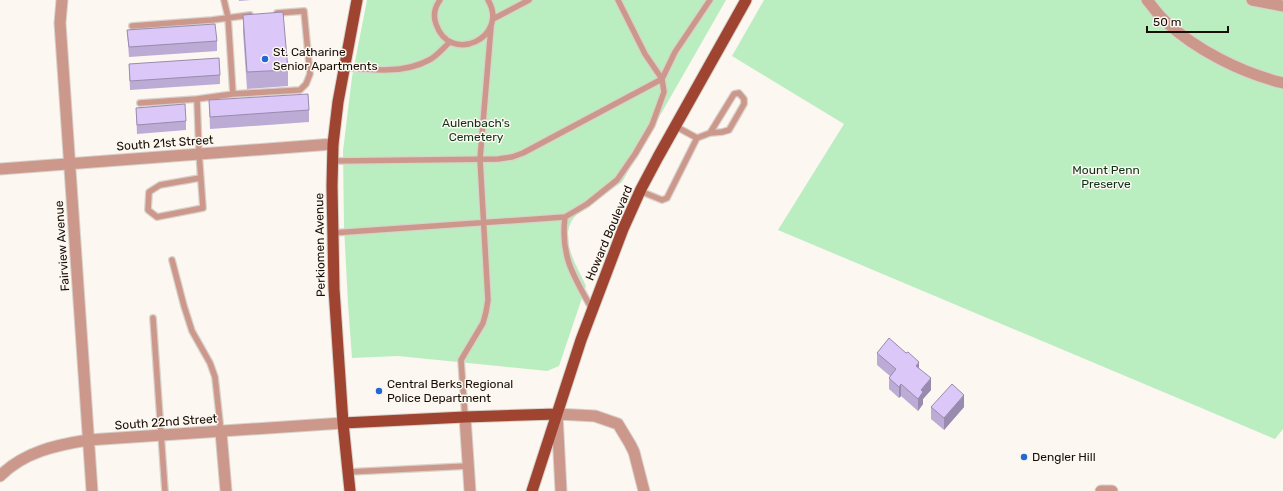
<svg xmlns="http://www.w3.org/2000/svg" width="1283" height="491" font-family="Rubik,sans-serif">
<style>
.green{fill:#baeec0}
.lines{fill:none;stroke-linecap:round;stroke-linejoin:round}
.service-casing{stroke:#d8d2cb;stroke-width:8}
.minor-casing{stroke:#d8d2cb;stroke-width:13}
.primary-casing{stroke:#d8d2cb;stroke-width:13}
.service{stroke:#cd988c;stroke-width:5.5}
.minor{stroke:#cd988c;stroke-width:11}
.primary{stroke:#9f4431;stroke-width:11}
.wall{fill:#bcabd5}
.shaded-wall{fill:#998bae}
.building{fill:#dbc7f8;stroke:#998bae}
.poi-dot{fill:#2467d3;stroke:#fcf7f1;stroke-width:1.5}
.labels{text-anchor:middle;stroke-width:3;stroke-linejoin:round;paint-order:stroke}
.poi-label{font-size:12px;fill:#180f06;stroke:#fcf7f1;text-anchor:start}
.park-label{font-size:12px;fill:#0b3314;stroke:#fcf7f1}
.street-label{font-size:12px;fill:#180f06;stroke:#fcf7f1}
</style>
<rect width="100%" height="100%" fill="#fcf7f1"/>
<path class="green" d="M 367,0 L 726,0 L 622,182 L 577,214 C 556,236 576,263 586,286 L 559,366 L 547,371 L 398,356 L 352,358 L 348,304 L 344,226 L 343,151 L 352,77 Z
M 764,0 L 1283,0 L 1283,429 L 1275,439 L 778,230 L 844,124 L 732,56 Z"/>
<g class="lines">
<defs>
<path id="service" d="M 440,0 C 435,7 433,16 436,24 C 450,66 510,37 488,0
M 493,19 L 529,0
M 132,26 L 212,20 L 250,15
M 344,67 C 371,70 404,74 429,60 C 437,56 443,48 450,42
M 233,94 L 300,90 L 306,84 L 310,74 L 304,11 L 277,13
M 140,103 L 197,99
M 675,126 L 697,138
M 333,161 L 498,159 L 512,157 L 523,153 L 662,79 L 645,54 L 618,0
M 200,178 L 160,185 L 149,192 L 148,210 L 157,217 L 203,208 L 199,153 L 197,99 L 233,94 L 228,17 L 224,0
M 640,191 L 662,200 L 667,198 L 697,138 L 710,133 L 722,132 L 729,130 L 744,104 L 744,99 L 739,93 L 734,94 L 710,133
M 332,233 L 565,217
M 172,260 L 184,306 L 192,331 L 210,363 L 215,377 L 221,432
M 592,309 C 574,277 560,256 565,217 L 587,204 L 617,180 L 635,154 L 652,125 L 664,92 L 662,79 L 675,52 L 710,0
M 153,318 L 165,491
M 465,417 L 461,360 L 483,323 L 486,312 L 488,300 L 480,159 L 491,27
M 348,472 L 468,466"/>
<path id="minor" d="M 62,0 L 60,23 L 92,491
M 1147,0 C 1153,7 1158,15 1165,21 C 1196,50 1242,73 1283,83
M 1252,0 L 1283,6
M 0,169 L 333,144
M 465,417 L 470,491
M 221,432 L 226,491
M 0,476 C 24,452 56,445 88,440 L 343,423
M 561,491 L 557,414 L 595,416 L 618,424 L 630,444 L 634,452 L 644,491
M 1101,491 L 1112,491"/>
<path id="primary" d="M 343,423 L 465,417 L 557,414
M 350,491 L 343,423 L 334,289 L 332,186 L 333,144 L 338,102 L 357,0
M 532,491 L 581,340 L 623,229 L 641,189 L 658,157 L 746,0"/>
</defs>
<use href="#service" class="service-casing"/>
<use href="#minor" class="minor-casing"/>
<use href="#primary" class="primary-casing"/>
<use href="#service" class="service"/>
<use href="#minor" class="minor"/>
<use href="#primary" class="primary"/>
</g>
<path class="wall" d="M 239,0 L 251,0 L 239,1 Z
M 243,15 L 288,70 L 288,86 L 247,89 L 243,32 Z
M 127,30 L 217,41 L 217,51 L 129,57 Z
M 129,64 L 220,75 L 220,84 L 130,90 Z
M 209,100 L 309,110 L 309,122 L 210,129 Z
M 136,108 L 186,121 L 186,130 L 137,134 Z
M 877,353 L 906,353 L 919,368 L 931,390 L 923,399 L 923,404 L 918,411 L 901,396 L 899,398 L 889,389 L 889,378 L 890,376 L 877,365 Z
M 931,407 L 964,407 L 944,430 L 931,419 Z"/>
<path class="shaded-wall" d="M 919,362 L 919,374 L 916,366 Z
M 931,378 L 931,390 L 923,399 L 923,404 L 918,411 L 918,399 L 921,390 Z
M 901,384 L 901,396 L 899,398 L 899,387 Z
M 964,395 L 964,407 L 944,430 L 944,418 Z"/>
<path class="building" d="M 283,12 L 288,70 L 247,72 L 243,15 Z
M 215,24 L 217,41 L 129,47 L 127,30 Z
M 219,58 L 220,75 L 130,81 L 129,64 Z
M 308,94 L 309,110 L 210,117 L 209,100 Z
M 185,104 L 186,121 L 137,125 L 136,108 Z
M 889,338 L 906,353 L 908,352 L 919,362 L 916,366 L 931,378 L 921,390 L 923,392 L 918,399 L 901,384 L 899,387 L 889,378 L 896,369 L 877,353 Z
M 952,384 L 964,395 L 944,418 L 931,407 Z"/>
<g class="poi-dot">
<circle cx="265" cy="59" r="4"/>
<circle cx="379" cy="391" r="4"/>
<circle cx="1024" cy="457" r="4"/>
</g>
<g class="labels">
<g class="poi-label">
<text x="273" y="56">St. Catharine<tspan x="273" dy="14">Senior Apartments</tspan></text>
<text x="387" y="388">Central Berks Regional<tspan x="387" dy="14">Police Department</tspan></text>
<text x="1032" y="461">Dengler Hill</text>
</g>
<g class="park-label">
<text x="476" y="127">Aulenbach's<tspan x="476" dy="14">Cemetery</tspan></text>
<text x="1106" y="174">Mount Penn<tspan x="1106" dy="14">Preserve</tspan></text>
</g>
<g class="street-label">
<text transform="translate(165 143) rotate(-4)" y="4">South 21st Street</text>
<text transform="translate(609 233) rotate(-67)" y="4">Howard Boulevard</text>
<text transform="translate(320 245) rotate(-91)" y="4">Perkiomen Avenue</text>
<text transform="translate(62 246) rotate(-94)" y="4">Fairview Avenue</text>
<text transform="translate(166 422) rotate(-4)" y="4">South 22nd Street</text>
</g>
</g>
<path d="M1147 26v6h81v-6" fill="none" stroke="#180f06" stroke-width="2"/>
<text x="1153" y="26" font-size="12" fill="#180f06" stroke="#fcf7f1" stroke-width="3" paint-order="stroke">50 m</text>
</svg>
